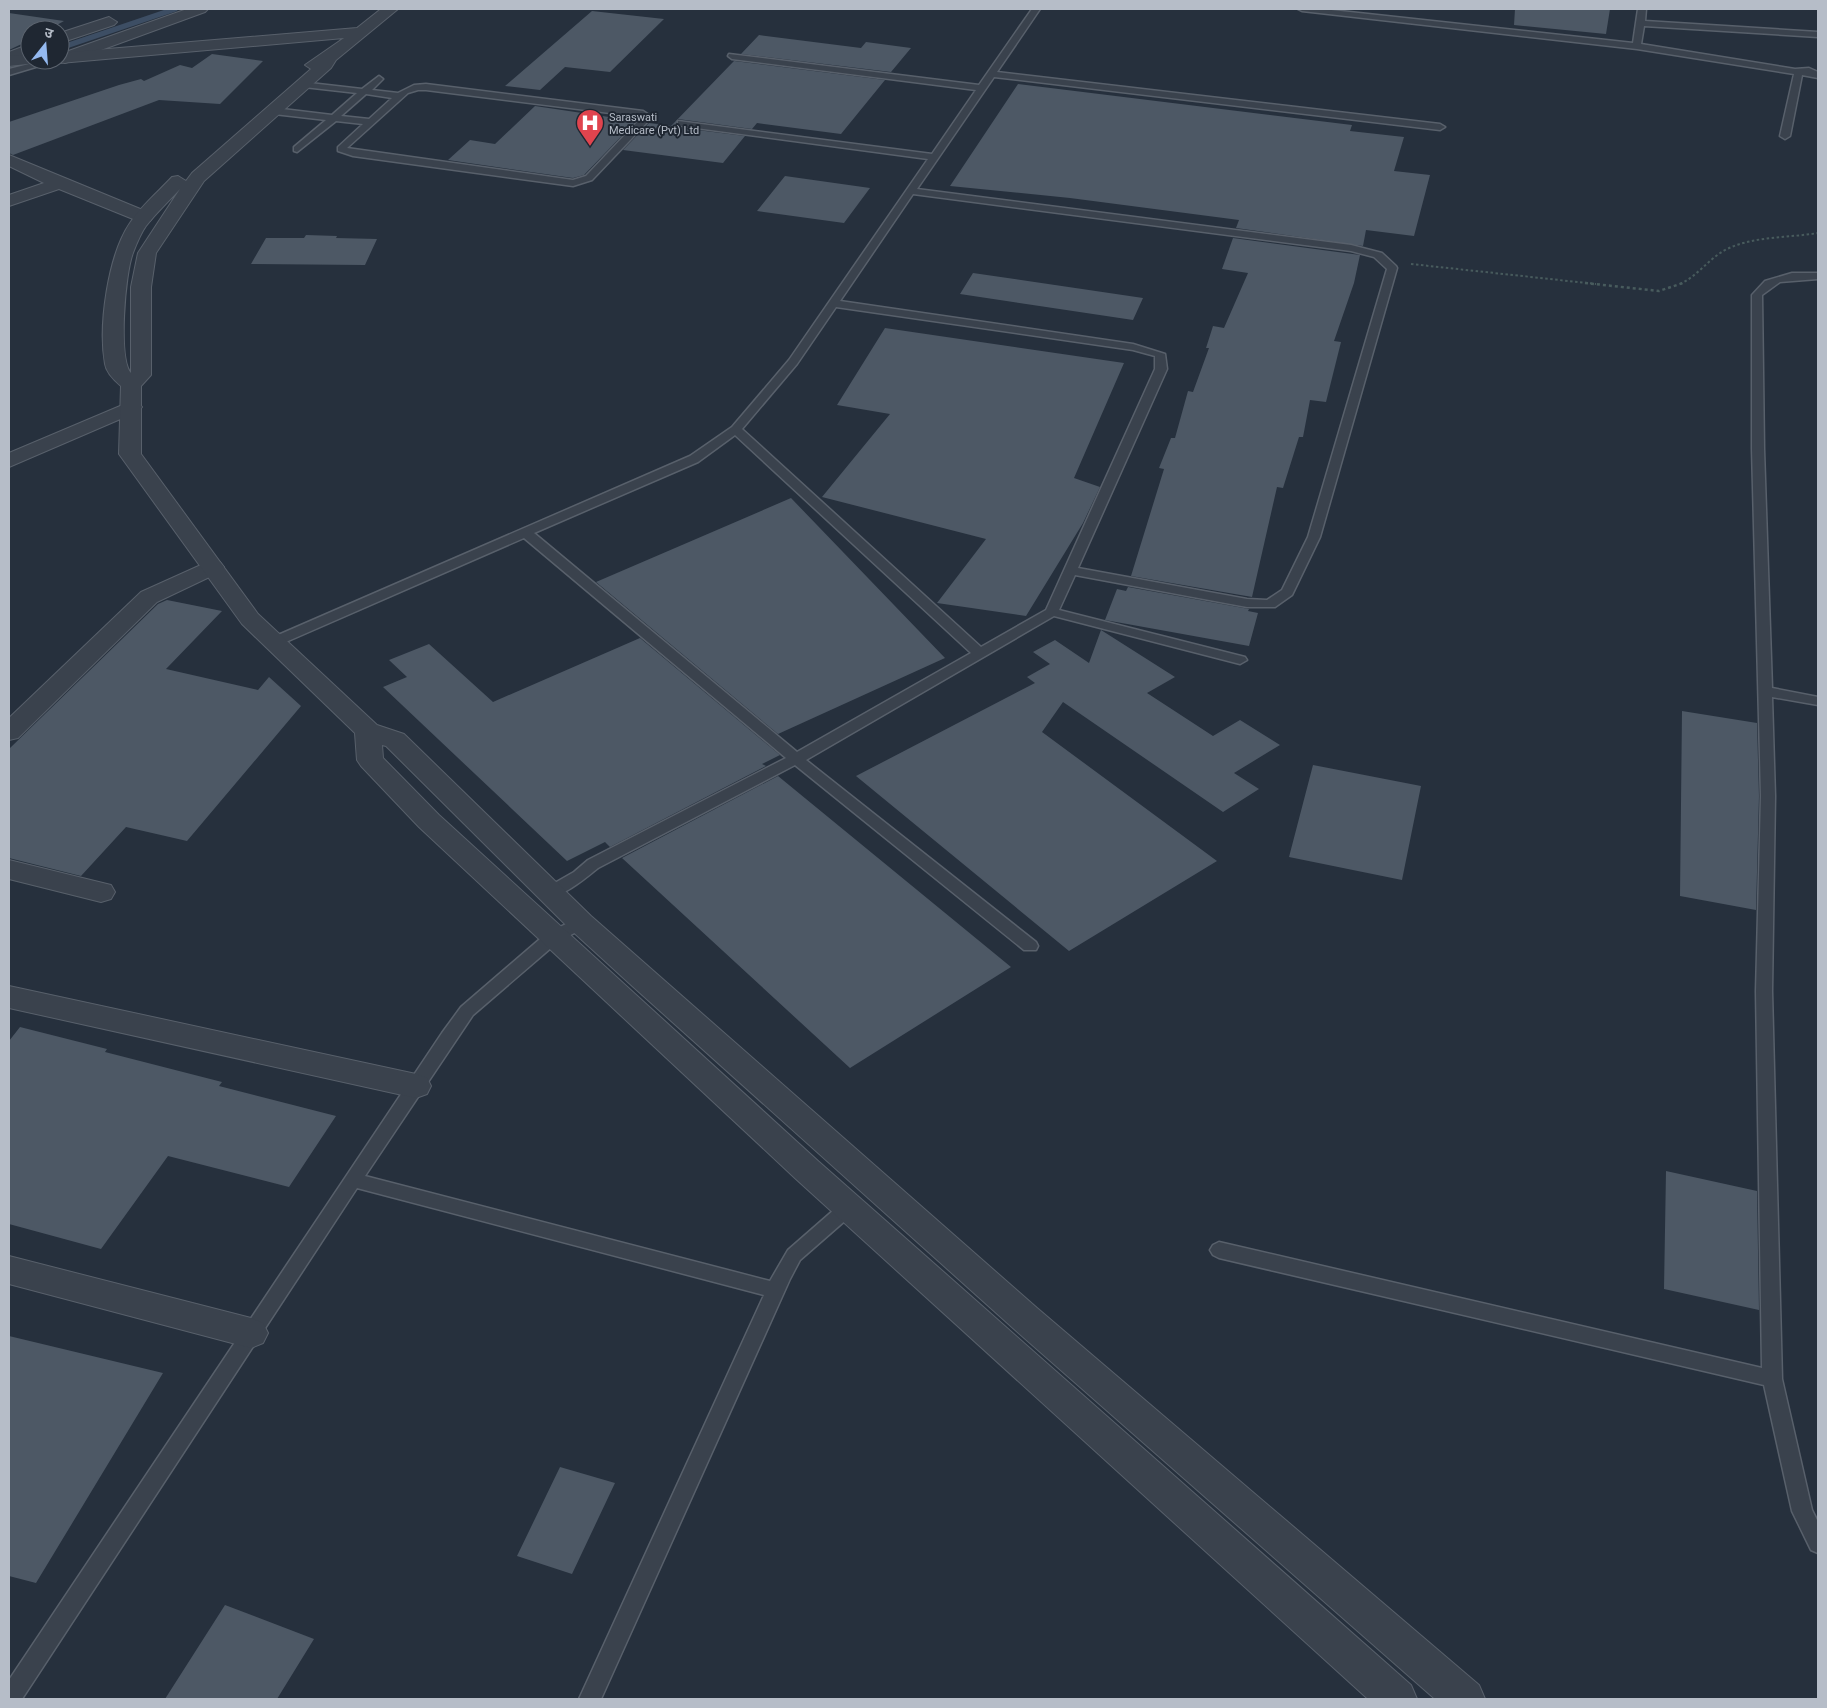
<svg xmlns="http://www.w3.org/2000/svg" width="1827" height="1708" font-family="Roboto,'Noto Sans Devanagari',sans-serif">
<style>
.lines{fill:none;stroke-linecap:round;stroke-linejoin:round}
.stream{stroke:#3d4e64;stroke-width:5.5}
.building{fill:#4d5865}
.service-casing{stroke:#58606b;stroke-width:3}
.minor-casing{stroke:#58606b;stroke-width:2}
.tertiary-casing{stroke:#58606b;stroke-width:2}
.path-far1{stroke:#485b5d;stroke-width:2;stroke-dasharray:2.5 2.5;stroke-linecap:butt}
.path{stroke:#485b5d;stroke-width:2.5;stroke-dasharray:3 3;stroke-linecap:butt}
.service{fill:#3a424d;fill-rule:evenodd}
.minor{fill:#3a424d;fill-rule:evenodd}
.tertiary{fill:#3a424d;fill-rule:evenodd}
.labels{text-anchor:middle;stroke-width:4;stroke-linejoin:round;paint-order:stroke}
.far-poi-label{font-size:11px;fill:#b6bdc8;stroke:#1f2732;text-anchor:start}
</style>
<rect width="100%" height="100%" fill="#26303d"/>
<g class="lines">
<path class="stream" d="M 60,48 L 175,9"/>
</g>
<path class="building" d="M 1515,9 L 1610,9 L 1606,34 L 1514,25 Z
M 592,11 L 664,19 L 610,72 L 565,67 L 540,90 L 505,86 Z
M 9,13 L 64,21 L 48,30 L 30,30 L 30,40 L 9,50 Z
M 759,35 L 861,48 L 866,42 L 911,48 L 891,72 L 741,54 Z
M 212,54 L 263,61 L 220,104 L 159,100 L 13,155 L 9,153 L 9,122 L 119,85 L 141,79 L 144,81 L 180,65 L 192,68 Z
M 734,61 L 885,80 L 841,134 L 757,123 L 752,129 L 678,119 L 676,125 L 681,128 L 745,136 L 723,163 L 623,150 L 649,123 L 671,126 Z
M 1018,84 L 1352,125 L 1350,131 L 1404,137 L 1394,171 L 1430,175 L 1414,236 L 1366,230 L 1363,246 L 1236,228 L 1239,220 L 1070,198 L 950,186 Z
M 535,106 L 636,121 L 584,175 L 573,178 L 448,160 L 470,140 L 495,144 Z
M 785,176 L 870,188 L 844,223 L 757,211 Z
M 306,235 L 337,236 L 336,238 L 377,239 L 365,265 L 251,264 L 266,238 L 304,238 Z
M 1233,238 L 1360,255 L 1354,283 L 1334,341 L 1341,342 L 1326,402 L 1310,400 L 1303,437 L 1299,437 L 1283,488 L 1277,487 L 1252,597 L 1131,576 L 1164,469 L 1159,468 L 1171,438 L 1175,438 L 1188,391 L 1193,392 L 1209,348 L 1206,348 L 1213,326 L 1224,328 L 1248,273 L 1222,269 Z
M 973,273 L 1143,298 L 1133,320 L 960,294 Z
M 885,328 L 1124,363 L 1074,478 L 1100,487 L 1083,523 L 1026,616 L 937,603 L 986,539 L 822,497 L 890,414 L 837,405 Z
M 791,498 L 945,658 L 778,734 L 596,582 Z
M 1128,587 L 1249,609 L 1248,611 L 1258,613 L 1249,646 L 1105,620 L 1117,589 L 1126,591 Z
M 167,600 L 222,611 L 166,669 L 258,690 L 269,677 L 301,706 L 187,841 L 126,827 L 81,876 L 9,858 L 9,749 L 158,604 Z
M 1101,630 L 1175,677 L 1147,693 L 1213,736 L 1240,720 L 1280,745 L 1234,773 L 1259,789 L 1223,812 L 1063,702 L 1042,732 L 1217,861 L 1069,951 L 856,776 L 1035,683 L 1027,677 L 1050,664 L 1033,652 L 1055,640 L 1089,663 Z
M 640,638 L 780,755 L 762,764 L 766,766 L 610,847 L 605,842 L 567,861 L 383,687 L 407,677 L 389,660 L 429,644 L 493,702 Z
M 1682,711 L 1757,723 L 1759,796 L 1756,910 L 1680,896 Z
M 1313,765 L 1421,786 L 1402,880 L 1289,857 Z
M 778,776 L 1011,967 L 850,1068 L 622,858 Z
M 20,1027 L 107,1049 L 105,1052 L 222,1082 L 219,1086 L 336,1116 L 289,1187 L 168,1156 L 101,1249 L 9,1224 L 9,1041 Z
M 1666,1171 L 1757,1191 L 1759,1310 L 1664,1289 Z
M 9,1336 L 163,1373 L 36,1583 L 9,1576 Z
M 560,1467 L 615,1483 L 572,1574 L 517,1556 Z
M 225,1605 L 314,1639 L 277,1699 L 165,1699 Z"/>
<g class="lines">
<defs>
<path id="service" d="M 1032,9 L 1040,9 L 997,72 L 1440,124 L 1445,127 L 1440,130 L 994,77 L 917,189 L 1351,245 L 1382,253 L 1396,266 L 1397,268 L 1320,537 L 1292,595 L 1275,607 L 1247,607 L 1075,575 L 1059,610 L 1245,657 L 1247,660 L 1240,664 L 1054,616 L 806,760 L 1036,942 L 1038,946 L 1036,950 L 1024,950 L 795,765 L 598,868 C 587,877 560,900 546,896 L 543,892 L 546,888 L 574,872 L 588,860 L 786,758 L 524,538 L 279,645 L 274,646 L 267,642 L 269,639 L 690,456 L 732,427 L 789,360 L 928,159 L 681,126 L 678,125 L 678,121 L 932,154 L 976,90 L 732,59 L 728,56 L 729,54 L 979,85 ZM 913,194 L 1351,251 L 1374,257 L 1387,269 L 1308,537 L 1282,590 L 1267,600 L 1247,599 L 1078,568 L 1167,369 L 1165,354 L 1133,344 L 840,301 ZM 836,307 L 1133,350 L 1155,356 L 1155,369 L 1046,610 L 981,647 L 742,429 L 797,364 ZM 735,435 L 971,653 L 797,752 L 534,533 L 698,462 Z
M 1298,9 L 1322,9 L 1633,43 L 1638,9 L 1646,9 L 1645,21 L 1818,32 L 1818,37 L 1644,26 L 1641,44 L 1795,69 L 1809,68 L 1818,72 L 1818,78 L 1802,75 L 1790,136 L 1785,139 L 1780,136 L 1794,74 L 1637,49 L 1302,11 Z
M 45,60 L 59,60 L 9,75 L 9,69 Z
M 379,76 L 383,79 L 372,90 L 398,93 L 414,85 L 426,84 L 643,111 L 652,117 L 592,180 L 573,186 L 353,156 L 338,151 L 338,147 L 363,124 L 336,121 L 297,152 L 294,151 L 294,147 L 326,120 L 274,114 L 269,111 L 274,108 L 332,115 L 357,93 L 304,87 L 300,84 L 301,82 L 362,89 ZM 418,90 L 426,90 L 642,117 L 586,176 L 573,180 L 347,148 L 408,93 ZM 366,94 L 392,98 L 369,119 L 341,116 Z
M 1792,273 L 1818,273 L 1818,279 L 1780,282 L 1762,295 L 1764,449 L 1772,688 L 1818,697 L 1818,705 L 1772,697 L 1775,796 L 1772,991 L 1782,1379 L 1812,1510 L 1818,1522 L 1818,1553 L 1811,1550 L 1792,1511 L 1764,1385 L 1219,1258 L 1213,1255 L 1210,1250 L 1213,1245 L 1219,1242 L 1762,1368 L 1756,991 L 1761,796 L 1752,449 L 1752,295 L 1765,281 Z
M 581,917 L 586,919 L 589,923 L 586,927 L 559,941 L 473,1015 L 365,1176 L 770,1281 L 788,1250 L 843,1202 L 849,1200 L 855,1202 L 858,1207 L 855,1212 L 800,1260 L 790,1279 L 601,1699 L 579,1699 L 764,1295 L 357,1188 L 22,1699 L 9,1699 L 9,1680 L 442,1033 L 461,1007 L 547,933 Z"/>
<path id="minor" d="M 187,9 L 208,9 L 205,12 L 71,61 L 65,63 L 59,60 L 60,54 Z
M 109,17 L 117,22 L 114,25 L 60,43 L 60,33 Z
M 30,44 L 30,54 L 9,62 L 9,52 Z
M 9,155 L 150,213 L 153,217 L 150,221 L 138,221 L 59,189 L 9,206 L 9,195 L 44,183 L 9,166 Z
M 132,401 L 139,403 L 142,407 L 139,411 L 9,467 L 9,453 Z
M 212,560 L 220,562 L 224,567 L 220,572 L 157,602 L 18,738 L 9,740 L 9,718 L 141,592 Z
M 9,860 L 111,885 L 115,892 L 111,899 L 101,902 L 9,879 Z
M 9,986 L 416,1074 L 427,1078 L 431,1086 L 427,1094 L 416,1098 L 9,1008 Z
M 9,1256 L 251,1318 L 263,1323 L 268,1333 L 263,1343 L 251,1348 L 9,1284 Z"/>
<path id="tertiary" d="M 381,9 L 398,9 L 336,60 L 331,68 L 204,181 L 156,253 L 151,287 L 151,375 L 141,386 L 141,454 L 258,614 L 377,725 L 404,734 L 591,916 L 649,967 L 1037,1308 L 1479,1685 L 1485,1699 L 1435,1699 L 1013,1328 L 629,983 L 571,930 L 386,746 L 382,745 L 383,758 L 439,815 L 818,1161 L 1411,1685 L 1417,1699 L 1368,1699 L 796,1179 L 419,827 L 361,766 L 357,760 L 355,733 L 242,624 L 119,454 L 121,386 C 115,381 106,372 105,364 C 98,326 108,255 130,223 C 141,206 158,192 172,177 L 178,176 L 186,181 L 192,173 L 311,69 L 305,65 L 344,38 L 60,63 L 54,60 L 60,60 L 60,53 L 357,28 ZM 180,189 L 138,253 L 131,287 L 131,373 C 118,359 125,273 133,253 C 136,245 141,233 146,226 C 156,213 169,201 180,189 Z
M 30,55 L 30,60 L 38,60 L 36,63 L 9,66 L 9,56 Z"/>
</defs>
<use href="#service" class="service-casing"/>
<use href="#minor" class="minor-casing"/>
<use href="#tertiary" class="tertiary-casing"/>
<path class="path-far1" d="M 1411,264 L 1596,284
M 1680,284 C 1698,276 1709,258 1727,249 C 1754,236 1788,238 1818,233"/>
<path class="path" d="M 1585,283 L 1659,291 L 1683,283"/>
<use href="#service" class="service"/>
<use href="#minor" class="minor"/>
<use href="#tertiary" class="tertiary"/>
</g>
<defs>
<symbol id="hospital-pin" viewBox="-11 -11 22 30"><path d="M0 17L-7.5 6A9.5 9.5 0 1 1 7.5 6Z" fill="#e0444e" stroke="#1f2732"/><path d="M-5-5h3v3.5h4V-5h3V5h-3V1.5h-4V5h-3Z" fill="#fff"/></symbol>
</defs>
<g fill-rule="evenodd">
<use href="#hospital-pin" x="574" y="107" width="32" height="43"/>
</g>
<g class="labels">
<g class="far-poi-label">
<text x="609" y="121">Saraswati<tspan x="609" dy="13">Medicare (Pvt) Ltd</tspan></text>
</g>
</g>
<rect width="1827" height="1708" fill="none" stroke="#b6bdc8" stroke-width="20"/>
<g transform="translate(45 45) rotate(17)"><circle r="24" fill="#1f2732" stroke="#5b636e"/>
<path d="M0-4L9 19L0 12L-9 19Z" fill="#94b9f0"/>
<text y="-8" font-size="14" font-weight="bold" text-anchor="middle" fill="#b6bdc8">उ</text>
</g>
</svg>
